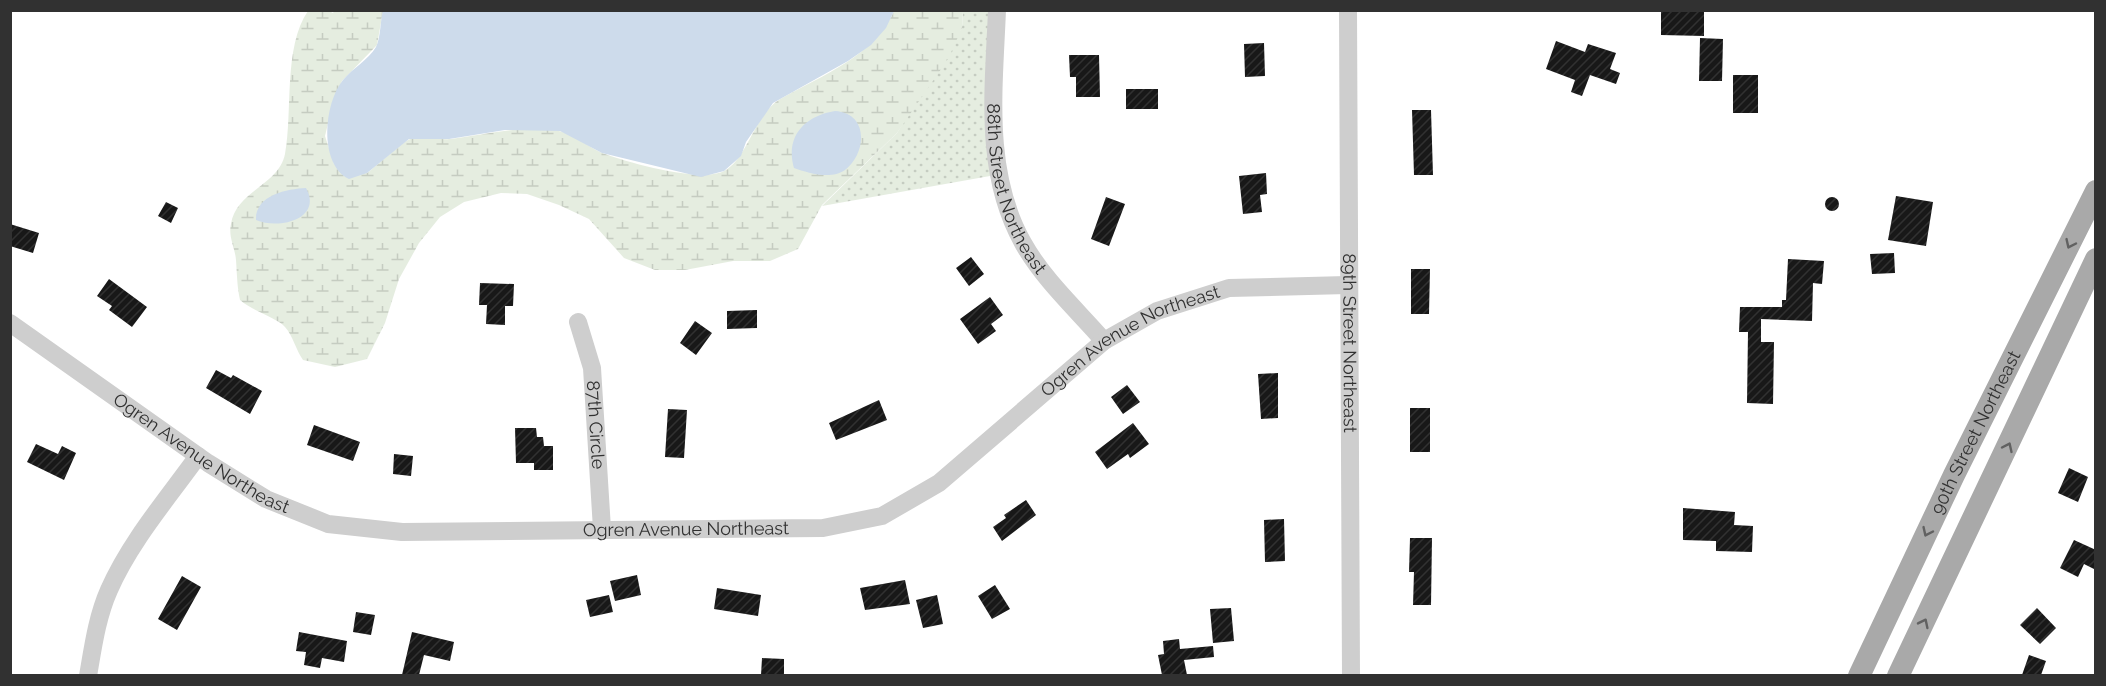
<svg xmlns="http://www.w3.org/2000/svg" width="2106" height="686" font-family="Raleway,sans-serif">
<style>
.grass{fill:url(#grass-dots)}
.wetland{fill:url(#wetland-marsh)}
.water{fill:#cddbeb}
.building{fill:url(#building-hatch)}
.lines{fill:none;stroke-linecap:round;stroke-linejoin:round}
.minor{stroke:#cecece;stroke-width:18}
.major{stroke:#a9a9a9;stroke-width:22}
.oneway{stroke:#616161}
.labels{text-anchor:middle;stroke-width:6;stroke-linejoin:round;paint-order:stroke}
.street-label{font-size:18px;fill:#313131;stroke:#fff}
</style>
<defs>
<pattern id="grass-dots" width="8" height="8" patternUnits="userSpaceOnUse" patternTransform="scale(1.5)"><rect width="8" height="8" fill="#e5ede0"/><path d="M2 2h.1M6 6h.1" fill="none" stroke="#c5ccc1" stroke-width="1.8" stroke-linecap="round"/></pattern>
<pattern id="wetland-marsh" width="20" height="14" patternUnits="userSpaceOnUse" patternTransform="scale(1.5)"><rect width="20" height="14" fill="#e5ede0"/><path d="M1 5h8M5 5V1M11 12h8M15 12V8" fill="none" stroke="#c5ccc1"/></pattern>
<pattern id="building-hatch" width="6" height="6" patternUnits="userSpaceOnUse" patternTransform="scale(1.5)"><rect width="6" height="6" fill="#181818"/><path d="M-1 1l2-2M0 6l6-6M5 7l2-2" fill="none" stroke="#313131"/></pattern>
</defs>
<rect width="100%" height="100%" fill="#fff"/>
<path class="grass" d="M 963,11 L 988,11 L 990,176 L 822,206 L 897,133 L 962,28 Z"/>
<path class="wetland" d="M 338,10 L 383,11 L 377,45 L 342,81 L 332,107 L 325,136 L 334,164 L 367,173 C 375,167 404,141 410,139 C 422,135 438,140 451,139 C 483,135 528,124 559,131 C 573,134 587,146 600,152 C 624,162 700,183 724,171 C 748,159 754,113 782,98 C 823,75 874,56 894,11 L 963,11 L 962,28 L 948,59 L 897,133 L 822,205 L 798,249 L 770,261 L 733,261 L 685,270 L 655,270 L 624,258 L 589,219 L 559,205 L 527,194 L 501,193 L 464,202 L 440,217 L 419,243 L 399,279 L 385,323 L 367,359 L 335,367 L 303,360 C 296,350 293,336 285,327 C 278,318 252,311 240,300 C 237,286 237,274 236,260 C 235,247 228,237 231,224 C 236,191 279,185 285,154 C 293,112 283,47 308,11 L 331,11 L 332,13 Z"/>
<path class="water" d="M 383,11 L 383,10 L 894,11 L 886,28 L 871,45 L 848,61 L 773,103 L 746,142 L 741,156 L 724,171 L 701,177 L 602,153 L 560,131 L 505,130 L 449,139 L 409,139 L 367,173 L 349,179 C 318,164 324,103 343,80 C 353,68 368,60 376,47 C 381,37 380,21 383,11 Z
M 835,111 C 869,113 867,153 845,170 C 831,180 808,173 794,168 C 785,137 804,116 835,111 Z
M 306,188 C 323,219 279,230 256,220 C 255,195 287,189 306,188 Z"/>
<path class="building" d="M 1661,10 L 1704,10 L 1704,36 L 1661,35 Z
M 1700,38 L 1723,39 L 1722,81 L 1699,81 Z
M 1556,41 L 1585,52 L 1588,44 L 1616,53 L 1610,69 L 1620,73 L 1616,84 L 1590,75 L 1582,96 L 1571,92 L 1575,80 L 1546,69 Z
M 1264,43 L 1265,76 L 1245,77 L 1244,44 Z
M 1069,55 L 1099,55 L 1100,97 L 1076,97 L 1076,77 L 1070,77 Z
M 1733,75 L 1758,75 L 1758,113 L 1733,113 Z
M 1126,89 L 1158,89 L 1158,109 L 1126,109 Z
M 1412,110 L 1431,110 L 1433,175 L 1414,175 Z
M 1266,173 L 1267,194 L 1260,195 L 1262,212 L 1243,214 L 1239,176 Z
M 1896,196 L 1933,202 L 1926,246 L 1888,240 Z
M 1106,197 L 1125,204 L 1109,246 L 1091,239 Z
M1825 204a7 7 0 1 1 14 0a7 7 0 1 1-14 0Z
M 166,202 L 178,208 L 171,223 L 158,216 Z
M 10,224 L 39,233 L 33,253 L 10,246 Z
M 1894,253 L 1895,273 L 1872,274 L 1870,254 Z
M 971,257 L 984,274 L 969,286 L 956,268 Z
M 1788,259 L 1824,261 L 1822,284 L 1813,283 L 1812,321 L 1761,319 L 1761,342 L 1774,342 L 1773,404 L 1747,403 L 1748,332 L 1739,332 L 1740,307 L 1782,307 L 1782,300 L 1786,300 Z
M 1411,269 L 1430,269 L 1429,314 L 1411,314 Z
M 109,279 L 147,307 L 132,327 L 109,310 L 112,306 L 97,296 Z
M 480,283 L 514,284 L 513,306 L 505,306 L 505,325 L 486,324 L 487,305 L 479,305 Z
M 990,297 L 1003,315 L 991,324 L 996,331 L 978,344 L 960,319 Z
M 757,310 L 757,328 L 727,329 L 727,311 Z
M 695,321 L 712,333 L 696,355 L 680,343 Z
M 216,370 L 231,378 L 233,375 L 262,391 L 250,414 L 206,388 Z
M 1278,373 L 1278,418 L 1261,419 L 1258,374 Z
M 1127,385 L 1140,402 L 1123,414 L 1111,397 Z
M 879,400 L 887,420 L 836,440 L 829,423 Z
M 1410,408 L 1430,408 L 1430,452 L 1410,452 Z
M 668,409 L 687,410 L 684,458 L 665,457 Z
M 1133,423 L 1149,444 L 1130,458 L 1128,454 L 1107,469 L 1095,452 Z
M 314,425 L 360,442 L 353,461 L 307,445 Z
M 515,428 L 536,428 L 537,437 L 543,437 L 544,446 L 553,446 L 553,470 L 534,470 L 534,463 L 516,463 Z
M 36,444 L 58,454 L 62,446 L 76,453 L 64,480 L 27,462 Z
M 394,454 L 413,456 L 411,476 L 393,474 Z
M 2069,468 L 2088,477 L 2078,502 L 2058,493 Z
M 1026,500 L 1036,515 L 1002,541 L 993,527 L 1006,518 L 1004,515 Z
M 1683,508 L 1735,512 L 1734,525 L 1753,526 L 1752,552 L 1716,551 L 1716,541 L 1683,540 Z
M 1284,519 L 1285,561 L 1265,562 L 1264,520 Z
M 1410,538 L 1432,538 L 1431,605 L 1413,605 L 1414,572 L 1409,572 Z
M 2074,540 L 2096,550 L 2096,570 L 2084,564 L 2078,577 L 2060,568 Z
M 637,575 L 641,595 L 615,601 L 610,581 Z
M 182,576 L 201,587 L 177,630 L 158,619 Z
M 905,580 L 910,604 L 865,610 L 860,588 Z
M 995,585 L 1010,609 L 992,619 L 978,596 Z
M 717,588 L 761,595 L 758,616 L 714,609 Z
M 609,595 L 613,612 L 590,617 L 586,600 Z
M 937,595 L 943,624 L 923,628 L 916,600 Z
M 1231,608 L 1234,641 L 1213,643 L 1210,609 Z
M 2037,608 L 2056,628 L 2040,644 L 2020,625 Z
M 356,612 L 375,615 L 371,635 L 353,632 Z
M 299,632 L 347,641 L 344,662 L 322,658 L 320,668 L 304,665 L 306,652 L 296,651 Z
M 412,632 L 454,642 L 450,661 L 424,655 L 419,675 L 402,675 Z
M 1179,639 L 1180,649 L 1213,646 L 1214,657 L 1184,660 L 1187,675 L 1162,675 L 1158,655 L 1164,654 L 1163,641 Z
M 2029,655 L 2046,661 L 2041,675 L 2022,675 Z
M 762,658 L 784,659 L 784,675 L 761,675 Z"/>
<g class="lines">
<g class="minor">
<path id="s1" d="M 997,10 C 994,88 983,172 1023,243 C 1043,279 1077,310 1104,341"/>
<path id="s2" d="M 1348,10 L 1351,676"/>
<path id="s3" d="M 578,322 L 592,368 L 602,529"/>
<path id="s4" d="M 10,323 L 208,463 L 266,499 L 328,524 L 402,532 L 823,528 L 882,516 L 939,483 L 1104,341 L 1157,311 L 1229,288 L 1347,285"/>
<path d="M 88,676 C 93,647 97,617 109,590 C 130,542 167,499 198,456"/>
</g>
<g class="major">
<path id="s5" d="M 1859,676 L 1954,475 L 2096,191"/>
<path d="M 1898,676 L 2096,259"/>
</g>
</g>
<defs><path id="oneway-chevron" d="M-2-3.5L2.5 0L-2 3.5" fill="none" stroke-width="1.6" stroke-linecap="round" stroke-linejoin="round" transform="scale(1.5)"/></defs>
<g class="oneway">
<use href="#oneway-chevron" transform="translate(2070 244) rotate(115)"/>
<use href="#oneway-chevron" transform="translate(2008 447) rotate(-65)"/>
<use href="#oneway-chevron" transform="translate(1927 532) rotate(115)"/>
<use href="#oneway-chevron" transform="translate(1924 623) rotate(-64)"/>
</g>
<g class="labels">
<g class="street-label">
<text dy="6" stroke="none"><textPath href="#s1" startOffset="183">88th Street Northeast</textPath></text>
<text dy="6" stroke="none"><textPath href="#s2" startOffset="333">89th Street Northeast</textPath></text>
<text dy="6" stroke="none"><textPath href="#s4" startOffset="1240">Ogren Avenue Northeast</textPath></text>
<text dy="6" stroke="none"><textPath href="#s3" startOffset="105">87th Circle</textPath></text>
<text dy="6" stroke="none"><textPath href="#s5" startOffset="270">90th Street Northeast</textPath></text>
<text dy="6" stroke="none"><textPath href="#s4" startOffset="232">Ogren Avenue Northeast</textPath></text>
<text dy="6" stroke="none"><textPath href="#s4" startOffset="736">Ogren Avenue Northeast</textPath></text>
</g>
</g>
<rect width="2106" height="686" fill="none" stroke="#313131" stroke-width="24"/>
</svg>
